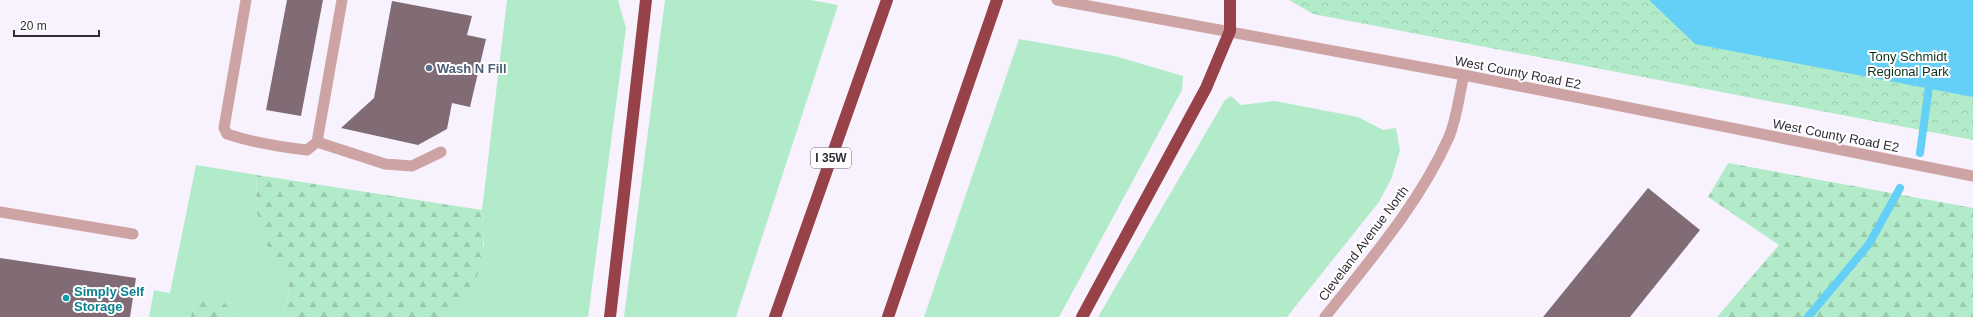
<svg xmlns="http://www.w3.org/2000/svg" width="1973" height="317" font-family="Arial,sans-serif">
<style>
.grass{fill:#b2ebc9}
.forest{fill:url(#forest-firs)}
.park{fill:url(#park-crowns)}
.water{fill:#64cff7}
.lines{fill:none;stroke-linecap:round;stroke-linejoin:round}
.stream{stroke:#64cff7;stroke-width:8}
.building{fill:#816c75}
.service{stroke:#cea3a3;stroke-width:11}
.tertiary{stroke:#cea3a3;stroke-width:11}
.motorway{stroke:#964248;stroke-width:12}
.service-dot{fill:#5c6f8a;stroke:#fff;stroke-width:1.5}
.culture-dot{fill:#0f9aa8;stroke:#fff;stroke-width:1.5}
.labels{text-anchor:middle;stroke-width:4;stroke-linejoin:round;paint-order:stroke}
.shield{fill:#fff;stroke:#6f6c72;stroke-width:1}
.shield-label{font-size:12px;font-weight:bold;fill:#312d35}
.park-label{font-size:13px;fill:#09321e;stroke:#fff}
.service-label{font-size:13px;font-weight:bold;fill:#4e5e75;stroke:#fff;text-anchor:start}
.street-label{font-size:13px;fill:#312d35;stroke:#fff}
.culture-label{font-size:13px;font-weight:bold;fill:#0d838f;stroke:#fff;text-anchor:start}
</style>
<defs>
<pattern id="forest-firs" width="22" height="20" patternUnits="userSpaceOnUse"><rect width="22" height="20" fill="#b2ebc9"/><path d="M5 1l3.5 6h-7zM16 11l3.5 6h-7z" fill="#9acaad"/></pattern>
<pattern id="park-crowns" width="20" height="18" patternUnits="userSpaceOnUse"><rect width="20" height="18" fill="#b2ebc9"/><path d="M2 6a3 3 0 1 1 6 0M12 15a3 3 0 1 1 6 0" fill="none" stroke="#9acaad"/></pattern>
</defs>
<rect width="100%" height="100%" fill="#f8f2fe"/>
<path class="grass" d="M 507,0 L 618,0 L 626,28 L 588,317 L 452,317 L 484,245 L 482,210 Z
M 665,0 L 811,0 L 838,5 L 736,317 L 624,317 Z
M 1019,39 L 1115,56 L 1183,76 L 1182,90 L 1059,317 L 924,317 Z
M 1231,96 L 1241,105 L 1275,101 L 1358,117 L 1383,130 L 1396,128 L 1400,150 L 1392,177 L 1379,202 L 1287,317 L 1098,317 L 1225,100 Z
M 196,165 L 257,175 L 256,208 L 276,258 L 287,274 L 289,291 L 283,317 L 234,317 L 232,313 L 204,296 L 193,305 L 191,317 L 149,317 L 154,290 L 170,293 Z"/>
<path class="forest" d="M 1728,163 L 1973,208 L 1973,317 L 1717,317 L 1779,245 L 1708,197 Z
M 257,175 L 482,210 C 484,239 486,265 469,291 C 464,300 457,308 452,317 L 283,317 L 289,291 L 287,275 L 264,241 L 256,208 Z
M 204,296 C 219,296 227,302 234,317 L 191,317 L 193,305 Z"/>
<path class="park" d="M 1289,0 L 1973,0 L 1973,140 L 1313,14 Z"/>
<path class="water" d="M 1649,0 L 1973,0 L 1973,97 L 1695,44 Z"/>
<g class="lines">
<path class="stream" d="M 1920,153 L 1930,79
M 1808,317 L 1869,244 L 1900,188"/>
</g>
<path class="building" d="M 287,0 L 323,0 L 301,116 L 266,110 Z
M 392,1 L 472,16 L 467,35 L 486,39 L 470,107 L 452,103 L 447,129 L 418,145 L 341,128 L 374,98 Z
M 1648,188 L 1700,230 L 1630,317 L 1543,317 Z
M 0,258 L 136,278 L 130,317 L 0,317 Z"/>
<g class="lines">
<path class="service" d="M 246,0 L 224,128 L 227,134 C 254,143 280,147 307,150 L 317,142 L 342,0
M 317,142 L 385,164 L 412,166 L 441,152
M 0,212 L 133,234"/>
<path class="tertiary" d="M 1057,0 L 1464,75 L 1973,176
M 1325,317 C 1370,260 1419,204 1449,137 C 1457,118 1459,95 1464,75"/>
<path class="motorway" d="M 610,317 L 646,0
M 775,317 L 887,0
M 888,317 L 997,0
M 1082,317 L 1206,88 L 1230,31 L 1230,0"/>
</g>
<circle class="service-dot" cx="429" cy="68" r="4"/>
<circle class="culture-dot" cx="66" cy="298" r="4"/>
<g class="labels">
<rect class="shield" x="811" y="148" width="40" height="20" rx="3"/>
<g class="shield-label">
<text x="831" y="162">I 35W</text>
</g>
<g class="park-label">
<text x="1908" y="61">Tony Schmidt<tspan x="1908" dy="15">Regional Park</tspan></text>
</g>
<g class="service-label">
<text x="437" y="73">Wash N Fill</text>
</g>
<g class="street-label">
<text transform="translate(1518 72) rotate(11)" y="5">West County Road E2</text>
<text transform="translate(1836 135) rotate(11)" y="5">West County Road E2</text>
<text transform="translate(1363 243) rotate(-53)" y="5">Cleveland Avenue North</text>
</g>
<g class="culture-label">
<text x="74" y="296">Simply Self<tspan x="74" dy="15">Storage</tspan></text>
</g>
</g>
<path d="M14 30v6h85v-6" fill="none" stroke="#312d35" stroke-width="2"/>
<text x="20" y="30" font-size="12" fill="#312d35" stroke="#ffffff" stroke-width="3" paint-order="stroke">20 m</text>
</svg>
